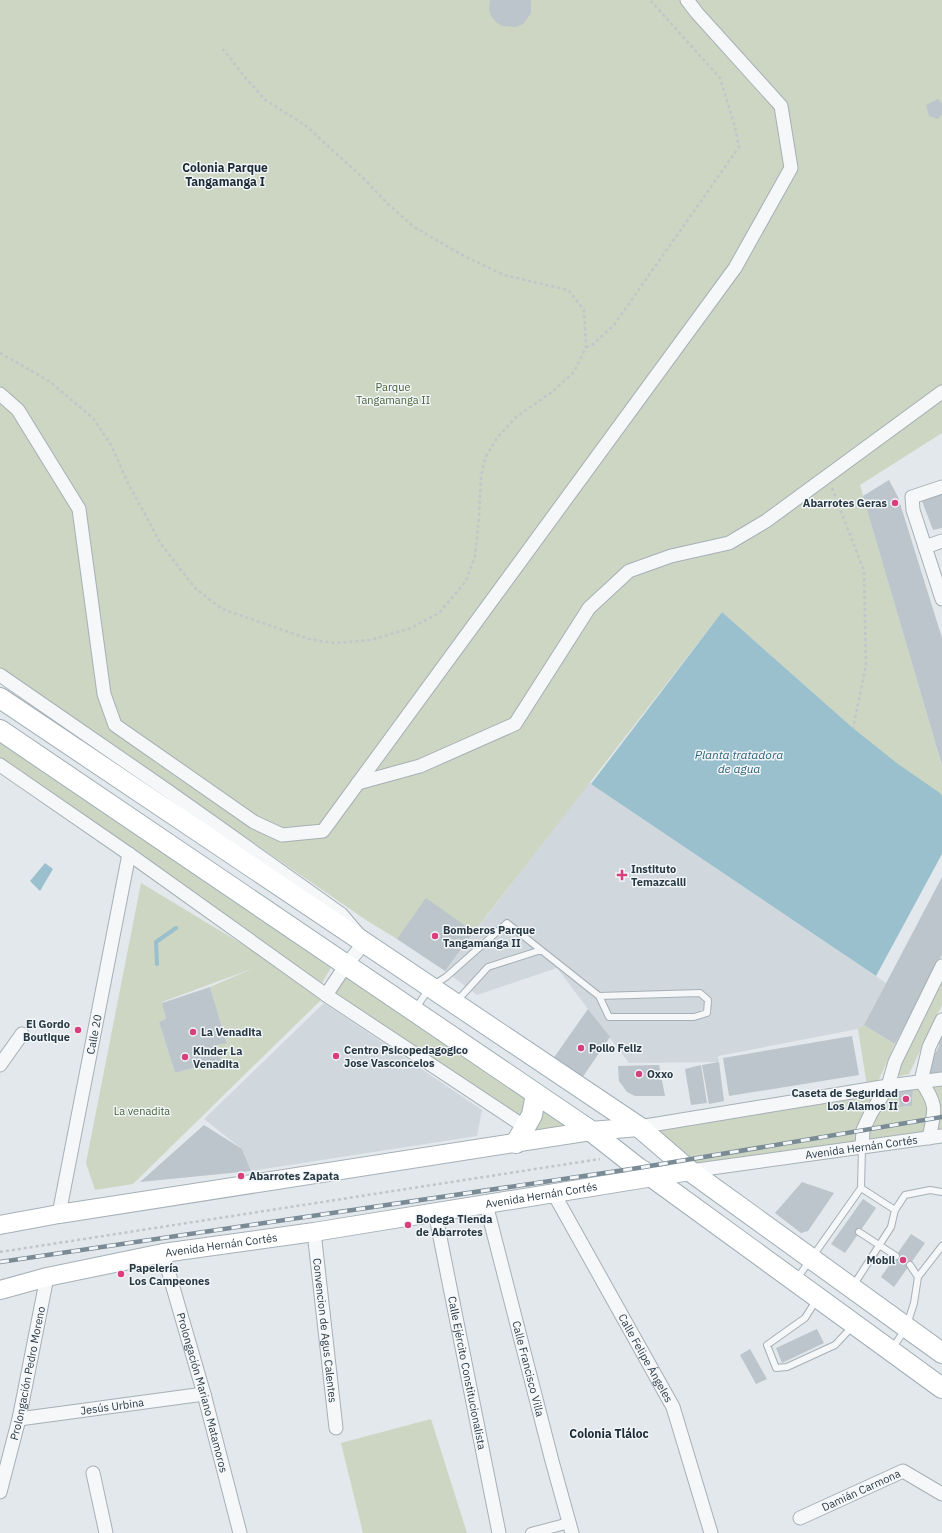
<svg xmlns="http://www.w3.org/2000/svg" width="942" height="1533" font-family="'IBM Plex Sans',sans-serif">
<style>
.built{fill:#d0d8dd}
.green{fill:#ccd6c2;fill-rule:evenodd}
.water{fill:#9ac0cd}
.lines{fill:none;stroke-linecap:round;stroke-linejoin:round}
.stream{stroke:#9ac0cd;stroke-width:4}
.building{fill:#bbc5cb}
.service-casing{stroke:#a6b0b6;stroke-width:8}
.pedestrian-casing{stroke:#a6b0b6;stroke-width:12}
.minor-casing{stroke:#a6b0b6;stroke-width:15}
.secondary-casing{stroke:#a6b0b6;stroke-width:20}
.primary-casing{stroke:#a0afb8;stroke-width:22}
.path{stroke:#c0c6ca;stroke-width:2.5;stroke-dasharray:3 3;stroke-linecap:butt}
.service{stroke:#f5f7f9;stroke-width:6}
.pedestrian{stroke:#f5f7f9;stroke-width:10}
.minor{stroke:#f5f7f9;stroke-width:13}
.secondary{stroke:#fff;stroke-width:18}
.primary{stroke:#fff;stroke-width:20}
.rail-casing{stroke:#7a8b96;stroke-width:4.5}
.rail{stroke:#f2f6f8;stroke-width:3;stroke-dasharray:9;stroke-linecap:butt}
.poi-dot{fill:#d83f7c;stroke:#f2f6f8;stroke-width:1.5}
.labels{text-anchor:middle;stroke-width:3;stroke-linejoin:round;paint-order:stroke}
.park-label{font-size:11px;fill:#486135;stroke:#f2f6f8}
.poi-label{font-size:11px;font-weight:bold;fill:#283944;stroke:#f2f6f8;text-anchor:start}
.street-label{font-size:11px;fill:#283944;stroke:#f2f6f8}
.neighbourhood-label{font-size:12px;font-weight:bold;fill:#1b2a35;stroke:#f2f6f8}
.water-label{font-size:12px;font-style:italic;fill:#2f647b;stroke:#f2f6f8}
</style>
<rect width="100%" height="100%" fill="#e2e8eb"/>
<path class="built" d="M 589,782 L 886,983 L 864,1025 L 858,1029 L 718,1056 L 719,1062 L 629,1063 L 557,968 L 477,995 L 445,971 Z
M 324,1003 L 482,1110 L 477,1136 L 251,1171 L 242,1149 L 204,1119 Z"/>
<path class="green" d="M 0,0 L 942,0 L 942,433 L 860,485 L 942,767 L 942,800 L 853,728 L 722,612 L 474,932 L 397,939 L 366,920 L 0,668 Z
M 0,740 L 336,959 L 322,983 L 0,768 Z
M 141,883 L 326,995 L 133,1184 L 95,1190 L 86,1163 ZM 254,968 L 210,987 L 227,1042 L 217,1045 L 221,1060 L 175,1073 L 159,1022 L 166,1019 L 162,1002 Z
M 942,970 L 942,1005 L 909,1074 L 890,1078 Z
M 345,976 L 532,1102 L 519,1124 L 329,997 Z
M 864,1025 L 895,1044 L 876,1086 L 867,1086 L 858,1029 Z
M 942,1084 L 942,1134 L 867,1143 L 868,1130 L 883,1094 L 898,1092 L 900,1107 L 912,1106 L 913,1089 Z
M 872,1096 L 859,1128 L 857,1144 L 696,1166 L 654,1130 Z
M 542,1104 L 572,1125 L 527,1135 Z
M 431,1419 L 467,1533 L 363,1533 L 341,1443 Z"/>
<path class="water" d="M 722,612 L 853,728 L 898,764 L 940,793 L 942,796 L 942,854 L 876,976 L 591,784 Z
M 45,863 L 53,869 L 40,891 L 30,881 Z"/>
<g class="lines">
<path class="stream" d="M 157,964 L 156,942 L 176,928"/>
</g>
<path class="building" d="M 490,0 L 531,0 L 531,13 L 523,24 L 516,27 L 502,26 L 496,22 L 491,16 L 489,10 Z
M 938,99 L 942,104 L 942,114 L 938,119 L 929,116 L 926,105 Z
M 889,480 L 898,497 L 942,638 L 942,766 L 863,496 Z
M 942,494 L 942,528 L 933,530 L 922,501 Z
M 942,877 L 942,955 L 895,1044 L 864,1025 Z
M 426,898 L 474,932 L 445,971 L 397,939 Z
M 210,987 L 227,1043 L 217,1045 L 221,1060 L 175,1073 L 159,1022 L 166,1019 L 162,1003 Z
M 588,1009 L 610,1037 L 582,1078 L 553,1059 Z
M 942,1035 L 942,1075 L 923,1078 L 939,1046 L 939,1041 Z
M 852,1036 L 859,1075 L 729,1096 L 723,1058 Z
M 719,1062 L 724,1101 L 709,1104 L 702,1065 Z
M 659,1065 L 665,1096 L 635,1096 L 627,1092 L 619,1081 L 618,1066 Z
M 701,1065 L 707,1103 L 691,1105 L 685,1069 Z
M 913,1089 L 912,1106 L 900,1107 L 898,1092 Z
M 204,1125 L 242,1149 L 251,1171 L 140,1182 Z
M 802,1182 L 834,1193 L 808,1231 L 801,1233 L 775,1213 Z
M 863,1199 L 876,1208 L 845,1253 L 831,1244 Z
M 911,1234 L 925,1243 L 894,1287 L 881,1277 Z
M 817,1329 L 824,1343 L 782,1363 L 776,1348 Z
M 750,1349 L 767,1379 L 756,1384 L 740,1355 Z"/>
<g class="lines">
<defs>
<path id="service" d="M 456,1002 L 488,967 L 541,950
M 416,1008 L 430,987 L 446,977 L 507,923 L 599,996 L 609,1017 L 694,1017 L 707,1013 L 708,1000 L 700,993 L 599,996
M 861,1188 L 862,1147
M 895,1210 L 905,1195 L 930,1190 L 942,1192
M 859,1232 L 896,1256
M 918,1277 L 942,1246
M 796,1280 L 861,1188 L 895,1210 L 891,1227 L 853,1286
M 817,1299 L 805,1318 L 767,1345 L 776,1368 L 787,1367 L 835,1345 L 852,1327
M 892,1349 L 906,1328 L 914,1303 L 918,1277 L 910,1265"/>
<path id="pedestrian" d="M 531,1533 L 569,1523"/>
<g id="minor">
<path d="M 0,394 L 18,410 L 79,509 L 104,694 L 115,725 L 254,822 L 282,835 L 323,831 L 735,268 L 791,168 L 781,106 L 697,13 L 687,0"/>
<path d="M 942,487 L 912,497 L 913,510 L 942,599"/>
<path d="M 925,547 L 942,541"/>
<path d="M 0,675 L 168,791 L 341,914 L 365,942 L 346,965 L 326,995"/>
<path d="M 0,765 L 129,854 L 329,997 L 525,1127"/>
<path d="M 358,783 L 420,766 L 515,724 L 589,608 L 629,571 L 671,556 L 729,543 L 766,521 L 942,392"/>
<path d="M 0,1065 L 22,1034"/>
<path d="M 639,1127 L 888,1086 L 942,1079"/>
<path d="M 929,1138 C 935,1109 938,1106 921,1081 L 929,1047 L 942,1020"/>
<path d="M 862,1147 L 863,1130 L 871,1113 L 888,1086 L 895,1062 L 942,966"/>
<path id="s1" d="M 690,1171 L 942,1136"/>
<path id="s2" d="M 554,1194 L 673,1407 L 711,1533"/>
<path id="s3" d="M 486,1204 L 552,1461 L 572,1533"/>
<path id="s4" d="M 435,1212 L 499,1533"/>
<path id="s5" d="M 59,1214 L 129,854"/>
<path id="s6" d="M 314,1232 L 336,1428"/>
<path id="s7" d="M 163,1253 L 204,1394 L 240,1533"/>
<path id="s8" d="M 19,1419 L 204,1394"/>
<path d="M 93,1473 L 106,1533"/>
<path id="s9" d="M 0,1492 L 19,1419 L 47,1277"/>
<path id="s10" d="M 800,1518 L 903,1471 L 942,1494"/>
</g>
<g id="secondary">
<path d="M 0,1225 L 59,1214 L 591,1131 L 639,1127"/>
<path id="s11" d="M 0,1290 L 47,1277 L 163,1253 L 314,1232 L 690,1171"/>
</g>
<path id="primary" d="M 0,698 L 639,1127 L 690,1171 L 942,1353
M 0,730 L 591,1131 L 638,1168 L 652,1177 L 942,1388
M 516,1143 L 532,1115 L 536,1094"/>
</defs>
<use href="#service" class="service-casing"/>
<use href="#pedestrian" class="pedestrian-casing"/>
<use href="#minor" class="minor-casing"/>
<use href="#secondary" class="secondary-casing"/>
<use href="#primary" class="primary-casing"/>
<path class="path" d="M 586,347 L 592,345 L 614,325 L 739,147 L 735,127 L 720,78 L 650,0
M 0,353 L 49,381 L 93,418 L 111,445 L 128,483 L 161,544 L 195,588 L 222,609 L 309,639 L 334,643 L 371,640 L 411,628 L 439,613 L 466,581 L 475,556 L 479,517 L 481,477 L 485,458 L 497,438 L 516,417 L 552,392 L 574,372 L 586,347 L 584,310 L 568,290 L 504,275 L 466,257 L 414,227 L 390,206 L 364,179 L 305,125 L 264,99 L 244,76 L 223,49
M 832,488 L 864,571 L 866,665 L 853,728
M 0,1252 L 600,1159"/>
<use href="#service" class="service"/>
<use href="#pedestrian" class="pedestrian"/>
<use href="#minor" class="minor"/>
<use href="#secondary" class="secondary"/>
<use href="#primary" class="primary"/>
<defs>
<path id="rail" d="M 0,1262 L 638,1168 L 942,1117"/>
</defs>
<use href="#rail" class="rail-casing"/>
<use href="#rail" class="rail"/>
</g>
<g class="poi-dot">
<circle cx="895" cy="503" r="4"/>
<path d="M620 869h4v4h4v4h-4v4h-4v-4h-4v-4h4z"/>
<circle cx="435" cy="936" r="4"/>
<circle cx="78" cy="1030" r="4"/>
<circle cx="193" cy="1032" r="4"/>
<circle cx="581" cy="1048" r="4"/>
<circle cx="336" cy="1056" r="4"/>
<circle cx="185" cy="1057" r="4"/>
<circle cx="639" cy="1074" r="4"/>
<circle cx="906" cy="1099" r="4"/>
<circle cx="241" cy="1176" r="4"/>
<circle cx="408" cy="1225" r="4"/>
<circle cx="903" cy="1260" r="4"/>
<circle cx="121" cy="1274" r="4"/>
</g>
<g class="labels">
<g class="park-label">
<text x="393" y="391">Parque<tspan x="393" dy="13">Tangamanga II</tspan></text>
<text x="142" y="1115">La venadita</text>
</g>
<g class="poi-label">
<text x="887" y="507" text-anchor="end">Abarrotes Geras</text>
<text x="631" y="873">Instituto<tspan x="631" dy="13">Temazcalli</tspan></text>
<text x="443" y="934">Bomberos Parque<tspan x="443" dy="13">Tangamanga II</tspan></text>
<text x="70" y="1028" text-anchor="end">El Gordo<tspan x="70" dy="13">Boutique</tspan></text>
<text x="201" y="1036">La Venadita</text>
<text x="589" y="1052">Pollo Feliz</text>
<text x="344" y="1054">Centro Psicopedagogico<tspan x="344" dy="13">Jose Vasconcelos</tspan></text>
<text x="193" y="1055">Kinder La<tspan x="193" dy="13">Venadita</tspan></text>
<text x="647" y="1078">Oxxo</text>
<text x="898" y="1097" text-anchor="end">Caseta de Seguridad<tspan x="898" dy="13">Los Alamos II</tspan></text>
<text x="249" y="1180">Abarrotes Zapata</text>
<text x="416" y="1223">Bodega Tienda<tspan x="416" dy="13">de Abarrotes</tspan></text>
<text x="895" y="1264" text-anchor="end">Mobil</text>
<text x="129" y="1272">Papelería<tspan x="129" dy="13">Los Campeones</tspan></text>
</g>
<g class="street-label">
<text dy="4" stroke="none"><textPath href="#s5" startOffset="183">Calle 20</textPath></text>
<text dy="4" stroke="none"><textPath href="#s1" startOffset="173">Avenida Hernán Cortés</textPath></text>
<text dy="4" stroke="none"><textPath href="#s11" startOffset="550">Avenida Hernán Cortés</textPath></text>
<text dy="4" stroke="none"><textPath href="#s11" startOffset="226">Avenida Hernán Cortés</textPath></text>
<text dy="4" stroke="none"><textPath href="#s6" startOffset="99">Convencion de Agus Calentes</textPath></text>
<text dy="4" stroke="none"><textPath href="#s2" startOffset="188">Calle Felipe Ángeles</textPath></text>
<text dy="4" stroke="none"><textPath href="#s3" startOffset="170">Calle Francisco Villa</textPath></text>
<text dy="4" stroke="none"><textPath href="#s9" startOffset="122">Prolongación Pedro Moreno</textPath></text>
<text dy="4" stroke="none"><textPath href="#s4" startOffset="164">Calle Ejército Constitucionalista</textPath></text>
<text dy="4" stroke="none"><textPath href="#s7" startOffset="145">Prolongación Mariano Matamoros</textPath></text>
<text dy="4" stroke="none"><textPath href="#s8" startOffset="94">Jesús Urbina</textPath></text>
<text dy="4" stroke="none"><textPath href="#s10" startOffset="67">Damián Carmona</textPath></text>
</g>
<g class="neighbourhood-label">
<text x="225" y="172">Colonia Parque<tspan x="225" dy="14">Tangamanga I</tspan></text>
<text x="609" y="1438">Colonia Tláloc</text>
</g>
<g class="water-label">
<text x="739" y="759">Planta tratadora<tspan x="739" dy="14">de agua</tspan></text>
</g>
</g>
</svg>
